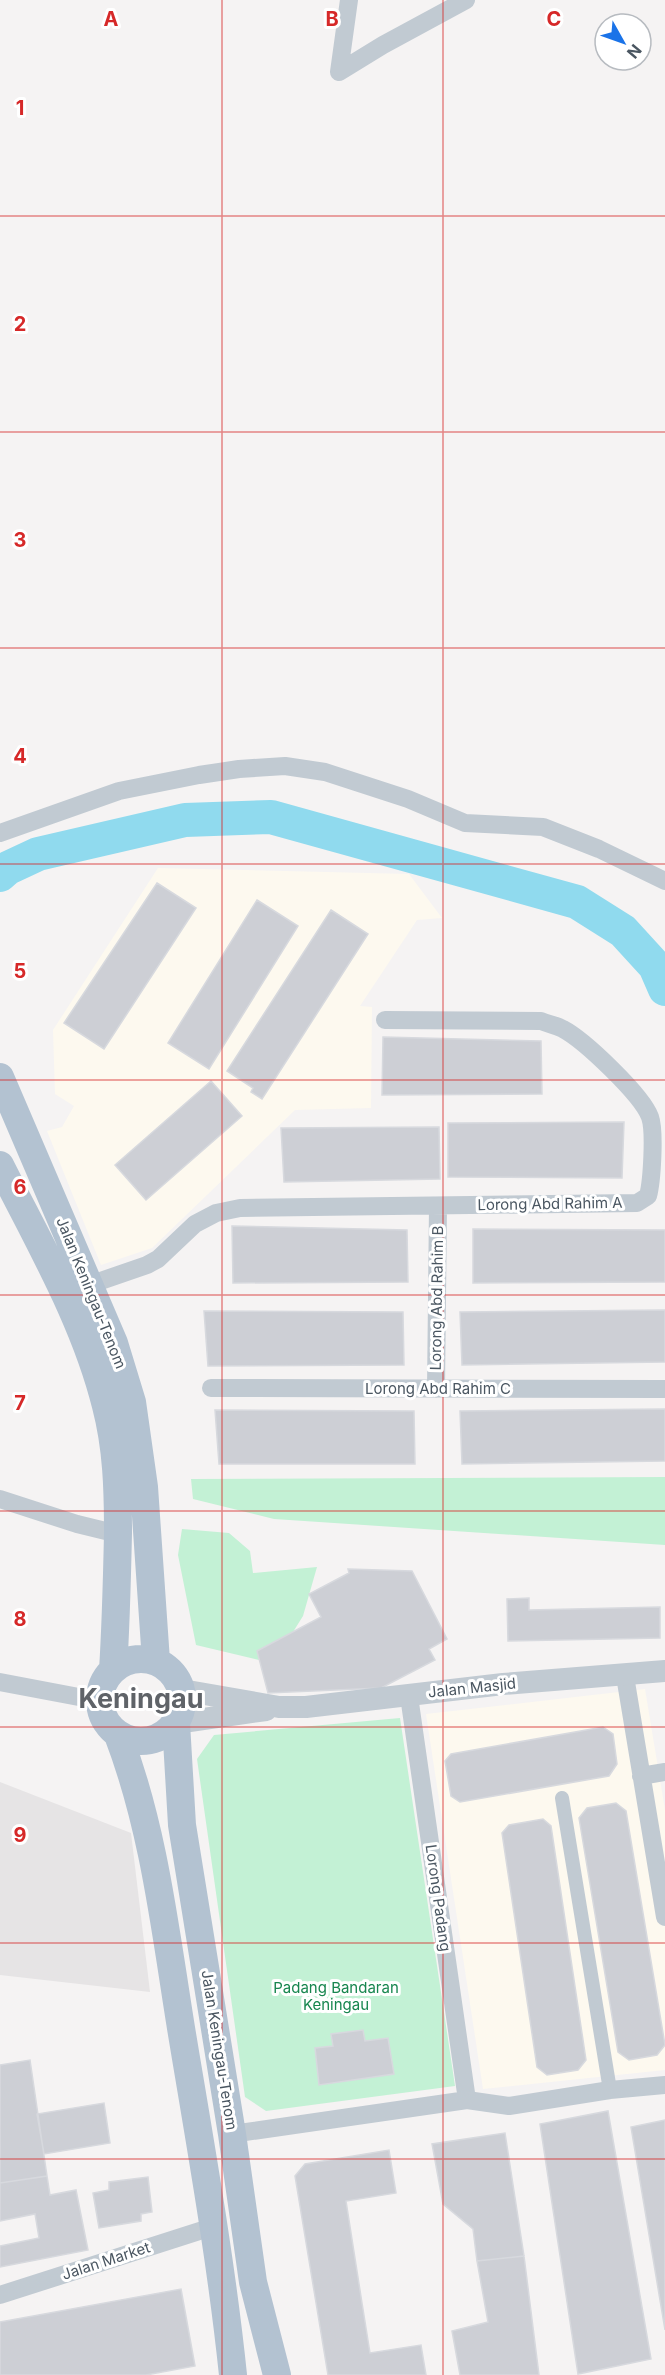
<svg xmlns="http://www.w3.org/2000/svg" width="665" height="2375" font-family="Inter,sans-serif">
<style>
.commercial{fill:#fdf9ef}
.education{fill:#e6e4e5}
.green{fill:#c3f1d5}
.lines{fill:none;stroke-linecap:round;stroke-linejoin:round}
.river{stroke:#90daee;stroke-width:34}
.building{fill:#cdcfd5;stroke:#d7d9de;stroke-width:1.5}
.pedestrian{stroke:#c1cad2;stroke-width:14}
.minor{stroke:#c1cad2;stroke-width:18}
.tertiary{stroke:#c1cad2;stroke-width:22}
.primary{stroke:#b3c2d1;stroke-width:28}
.grid{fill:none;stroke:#d62828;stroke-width:1.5;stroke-opacity:0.55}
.labels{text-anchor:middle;stroke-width:6;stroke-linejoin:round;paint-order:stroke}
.street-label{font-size:15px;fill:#4a5661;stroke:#fff}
.park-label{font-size:15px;fill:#17864f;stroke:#fff}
.town-label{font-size:27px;font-weight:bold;fill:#5f6368;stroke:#fff}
.grid-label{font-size:20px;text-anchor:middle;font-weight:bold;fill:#d62828;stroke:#fff;stroke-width:6;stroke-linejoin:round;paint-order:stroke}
</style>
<rect width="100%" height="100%" fill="#f5f3f3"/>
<path class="commercial" d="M 158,868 L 409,874 L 442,918 L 417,920 L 360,1006 L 372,1007 L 371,1108 L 295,1110 L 152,1248 L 101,1265 L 47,1131 L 62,1127 L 74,1106 L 55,1094 L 53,1030 Z
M 645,1689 L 665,1810 L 665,2070 L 483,2089 L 426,1714 Z"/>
<path class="education" d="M 0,1782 L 131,1833 L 150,1992 L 0,1975 Z"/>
<path class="green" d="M 665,1477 L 665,1545 L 274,1519 L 193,1499 L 191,1479 Z
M 182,1529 L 229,1533 L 250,1551 L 253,1573 L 317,1567 L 303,1616 L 293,1632 L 257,1651 L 259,1660 L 196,1645 L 178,1555 Z
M 400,1718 L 455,2086 L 266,2111 L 245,2097 L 197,1759 L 214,1735 Z"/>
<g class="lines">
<path class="river" d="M 0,875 L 8,868 L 38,854 L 185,820 L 271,817 L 577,902 L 623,931 L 655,966 L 665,989"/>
</g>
<path class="building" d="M 157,883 L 196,908 L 104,1049 L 64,1023 Z
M 257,900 L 298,926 L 209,1069 L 168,1043 Z
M 331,910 L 368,934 L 262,1099 L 251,1092 L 253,1088 L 227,1071 Z
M 383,1037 L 541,1041 L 542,1094 L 382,1095 Z
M 211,1081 L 242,1116 L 146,1200 L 115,1165 Z
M 624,1122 L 622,1178 L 448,1177 L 448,1123 Z
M 439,1127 L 440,1179 L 284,1182 L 281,1128 Z
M 232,1226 L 407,1230 L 408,1282 L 233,1283 Z
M 473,1229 L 665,1230 L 665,1282 L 473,1283 Z
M 665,1310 L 665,1362 L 462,1365 L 460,1312 Z
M 204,1311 L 403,1312 L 404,1365 L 208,1366 Z
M 665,1409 L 665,1461 L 462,1464 L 460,1411 Z
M 215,1410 L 414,1411 L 415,1464 L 219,1464 Z
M 348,1569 L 412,1571 L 447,1639 L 429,1649 L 435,1660 L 381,1688 L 268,1693 L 257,1651 L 321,1617 L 309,1594 L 349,1573 Z
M 529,1598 L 529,1610 L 660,1607 L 660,1638 L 508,1641 L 507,1599 Z
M 603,1727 L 613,1734 L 617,1764 L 609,1776 L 460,1802 L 451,1796 L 445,1761 L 451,1754 Z
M 616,1803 L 626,1811 L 665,2045 L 657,2055 L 629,2060 L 618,2052 L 579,1818 L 587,1808 Z
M 543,1819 L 551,1826 L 586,2060 L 578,2070 L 547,2075 L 537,2067 L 502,1833 L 509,1825 Z
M 363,2030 L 365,2041 L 388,2038 L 394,2074 L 319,2085 L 315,2048 L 333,2046 L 331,2034 Z
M 30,2060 L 47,2176 L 0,2183 L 0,2065 Z
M 104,2103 L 110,2143 L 44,2154 L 37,2114 Z
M 608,2111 L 651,2359 L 578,2374 L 540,2124 Z
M 665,2120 L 665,2330 L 631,2127 Z
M 505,2133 L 524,2256 L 477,2261 L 473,2229 L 443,2204 L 432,2144 Z
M 389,2150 L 396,2193 L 346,2201 L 362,2303 L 370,2353 L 421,2345 L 426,2375 L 328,2375 L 295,2176 L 305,2164 Z
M 47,2176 L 50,2195 L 76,2190 L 88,2250 L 0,2267 L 0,2246 L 39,2238 L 35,2214 L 0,2221 L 0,2183 Z
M 148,2177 L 152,2212 L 141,2214 L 141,2221 L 99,2228 L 93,2193 L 109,2190 L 109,2182 Z
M 524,2256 L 539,2375 L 460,2375 L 452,2331 L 488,2322 L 477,2261 Z
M 181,2289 L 195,2366 L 146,2375 L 0,2375 L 0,2322 Z"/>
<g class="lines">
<path class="pedestrian" d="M 562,1798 L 610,2090"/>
<path class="minor" d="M 349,0 L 339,72 L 383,45 L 466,0
M 0,833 L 119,791 L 199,775 L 239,769 L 285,766 L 325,772 L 408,799 L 465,823 L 543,827 L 599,849 L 665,881
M 89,1285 L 147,1265 L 158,1259 L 195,1224 L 216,1213 L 240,1208 L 637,1203 L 648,1196 C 652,1181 655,1131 650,1117 C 642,1095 584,1040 563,1029 C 556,1025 548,1024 541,1021 L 385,1020
M 211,1388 L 665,1389
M 436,1389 L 438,1206
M 0,1499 L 77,1524 L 118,1534
M 625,1676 L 665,1917
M 0,1682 L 100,1701
M 409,1696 L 467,2100
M 641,1776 L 665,1772
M 232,2134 L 467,2100 L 509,2106 L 610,2090 L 665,2085
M 0,2295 L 212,2227"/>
<path class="tertiary" d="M 182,1690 L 279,1707 L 306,1707 L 503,1684 L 665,1671
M 176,1723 L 266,1710"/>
<path class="primary" d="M 0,1077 L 114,1343 L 132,1402 L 144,1487 L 156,1661
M 0,1165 C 39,1243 85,1321 106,1406 C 117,1448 118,1490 118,1533 C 117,1579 116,1624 113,1670
M100 1700a41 41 0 1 1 82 0a41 41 0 1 1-82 0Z
M 176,1723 L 182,1825 L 232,2134 L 253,2282 L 277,2375
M 118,1735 C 154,1829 165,1929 181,2028 C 200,2143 221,2259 233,2375"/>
</g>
<path class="grid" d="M 222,0 L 222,2375M 443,0 L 443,2375M 0,216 L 665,216M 0,432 L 665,432M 0,648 L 665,648M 0,864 L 665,864M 0,1080 L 665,1080M 0,1295 L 665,1295M 0,1511 L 665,1511M 0,1727 L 665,1727M 0,1943 L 665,1943M 0,2159 L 665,2159"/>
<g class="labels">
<g class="street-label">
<text transform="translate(550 1204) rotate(-1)" y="5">Lorong Abd Rahim A</text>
<text transform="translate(91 1293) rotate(68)" y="5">Jalan Keningau-Tenom</text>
<text transform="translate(437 1298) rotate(-89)" y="5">Lorong Abd Rahim B</text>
<text x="438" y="1394">Lorong Abd Rahim C</text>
<text transform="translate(472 1688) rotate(-6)" y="5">Jalan Masjid</text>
<text transform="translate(438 1898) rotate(82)" y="5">Lorong Padang</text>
<text transform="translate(219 2050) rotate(81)" y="5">Jalan Keningau-Tenom</text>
<text transform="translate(106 2261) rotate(-18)" y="5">Jalan Market</text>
</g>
<g class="park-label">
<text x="336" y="1993">Padang Bandaran<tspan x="336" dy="17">Keningau</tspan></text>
</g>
<g class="town-label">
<text x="141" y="1708">Keningau</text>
</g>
</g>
<g class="grid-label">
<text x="111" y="26">A</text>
<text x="332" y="26">B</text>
<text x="554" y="26">C</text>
<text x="20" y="115">1</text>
<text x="20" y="331">2</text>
<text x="20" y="547">3</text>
<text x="20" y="763">4</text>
<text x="20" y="978">5</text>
<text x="20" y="1194">6</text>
<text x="20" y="1410">7</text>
<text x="20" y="1626">8</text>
<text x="20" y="1842">9</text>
</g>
<g transform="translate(623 42) rotate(130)"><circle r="28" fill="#ffffff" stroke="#b7bbc0" stroke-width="1.5"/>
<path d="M0-4.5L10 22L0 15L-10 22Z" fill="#1a73e8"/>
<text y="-9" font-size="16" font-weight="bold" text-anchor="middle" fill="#4a5661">N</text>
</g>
</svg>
